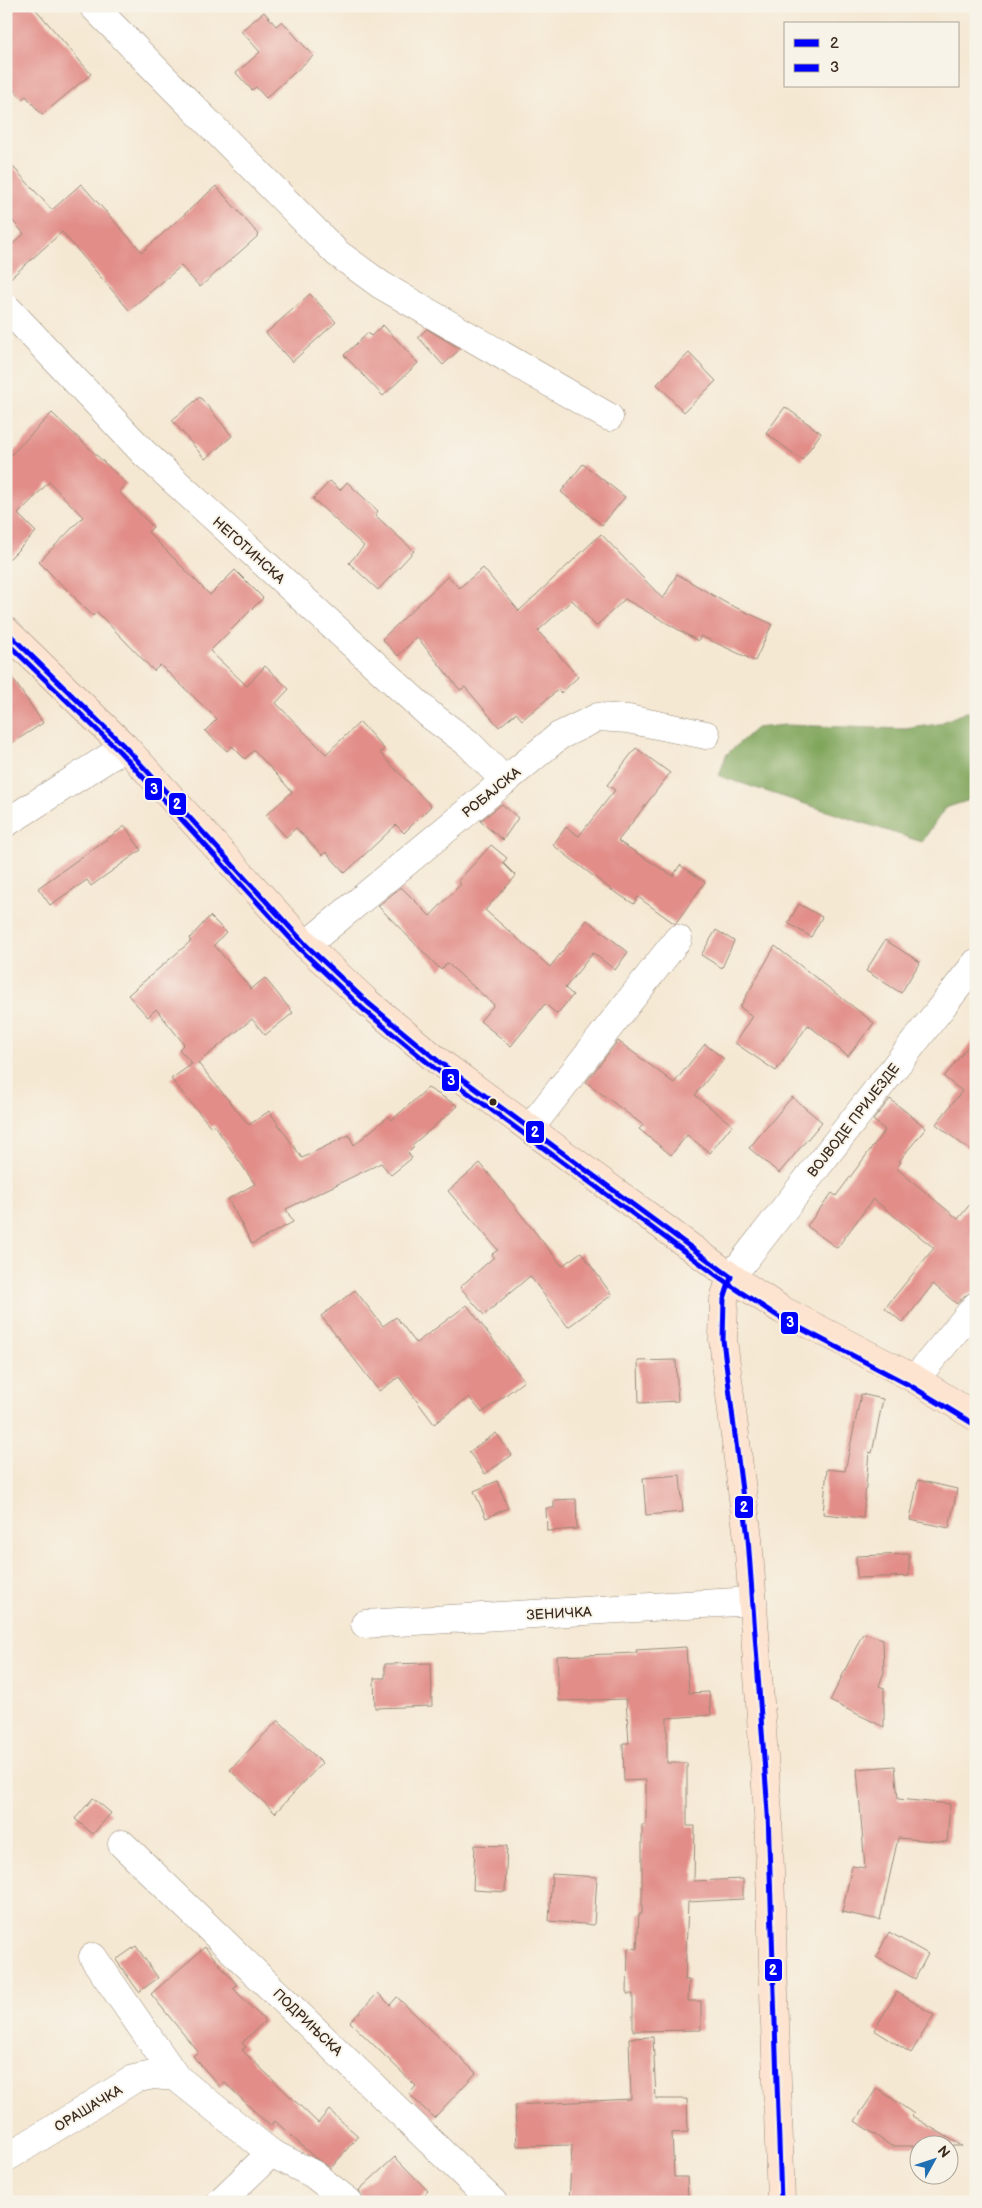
<svg xmlns="http://www.w3.org/2000/svg" width="982" height="2208" font-family="'Balsamiq Sans',sans-serif">
<style>
.forest{fill:#80a65c;stroke:#5e683d}
.building{fill:#e28d88}
.lines{fill:none;stroke-linecap:round;stroke-linejoin:round}
.minor-casing{stroke:#988978;stroke-width:29}
.secondary-casing{stroke:#988978;stroke-width:29}
.minor{stroke:#fff;stroke-width:28}
.secondary{stroke:#fde4d1;stroke-width:28}
.bus-1-casing{stroke:#f7f3e8;stroke-width:9}
.bus-2-casing{stroke:#f7f3e8;stroke-width:9}
.bus-1{stroke:#00f;stroke-width:5}
.bus-2{stroke:#00f;stroke-width:5}
.bus-dot{fill:#3b2a1e;stroke:#f7f3e8;stroke-width:2}
.labels{text-anchor:middle;stroke-width:4;stroke-linejoin:round;paint-order:stroke}
.street-label{font-size:14px;fill:#3b2a1e;stroke:#f7f3e8}
.line-badge{stroke:#f7f3e8;stroke-width:2}
.badge-label{font-size:14px;text-anchor:middle;font-weight:bold;fill:#fff}
</style>
<rect width="100%" height="100%" fill="#f7f3e8"/>
<filter id="ink" filterUnits="userSpaceOnUse"><feTurbulence type="fractalNoise" baseFrequency=".02" numOctaves="2"/><feDisplacementMap in="SourceGraphic" scale="10" xChannelSelector="R" yChannelSelector="G"/><feConvolveMatrix kernelMatrix="1 2 1 2 8 2 1 2 1" color-interpolation-filters="sRGB"/></filter>
<filter id="wash" filterUnits="userSpaceOnUse"><feTurbulence type="fractalNoise" baseFrequency=".0096" numOctaves="4" result="noise"/><feDisplacementMap in="SourceGraphic" scale="20" xChannelSelector="R" yChannelSelector="G"/><feGaussianBlur stdDeviation="1.12" result="paint"/><feColorMatrix in="noise" values="0 0 0 0 0 0 0 0 0 0 0 0 0 0 0 0 0 1.4 0 .05"/><feComposite in="paint" operator="in"/></filter>
<g filter="url(#wash)">
<rect width="100%" height="100%" fill="#f5e8d3"/>
<path class="forest" d="M 966,712 L 976,713 L 976,798 L 945,808 L 922,842 L 719,776 L 726,755 L 756,728 L 785,725 L 905,729 L 938,724 Z"/>
<g id="blocks">
<path class="building" d="M 6,6 L 33,6 L 91,74 L 42,115 L 26,96 L 22,99 L 6,81 Z
M 264,12 L 276,26 L 282,21 L 313,56 L 266,98 L 256,87 L 252,90 L 236,73 L 260,52 L 241,31 Z
M 6,159 L 52,210 L 81,184 L 142,252 L 216,186 L 259,235 L 200,287 L 181,266 L 129,310 L 62,232 L 6,282 L 6,250 L 24,234 L 6,213 Z
M 310,294 L 336,322 L 292,362 L 266,333 Z
M 383,325 L 418,363 L 383,396 L 344,355 L 368,333 L 371,336 Z
M 427,329 L 460,349 L 443,365 L 418,337 Z
M 689,353 L 716,381 L 684,412 L 657,384 Z
M 200,397 L 232,436 L 205,459 L 172,420 Z
M 785,407 L 821,433 L 802,460 L 766,433 Z
M 52,413 L 127,484 L 119,492 L 153,527 L 148,532 L 210,595 L 235,570 L 263,598 L 210,651 L 247,686 L 265,666 L 289,689 L 276,703 L 326,754 L 360,722 L 384,749 L 380,753 L 431,806 L 404,833 L 396,825 L 345,873 L 326,852 L 322,855 L 296,828 L 286,837 L 266,815 L 292,792 L 277,775 L 254,750 L 245,759 L 232,746 L 227,751 L 205,731 L 217,719 L 160,665 L 154,671 L 97,612 L 93,616 L 39,562 L 83,517 L 49,482 L 18,514 L 36,532 L 6,562 L 6,460 Z
M 583,464 L 625,497 L 602,525 L 561,492 Z
M 330,481 L 340,490 L 347,482 L 378,511 L 375,515 L 414,551 L 378,590 L 349,563 L 364,546 L 313,499 Z
M 601,534 L 663,599 L 677,574 L 726,603 L 772,624 L 755,661 L 701,636 L 698,641 L 625,599 L 596,626 L 572,600 L 538,631 L 578,677 L 561,693 L 558,690 L 522,720 L 516,713 L 499,727 L 465,687 L 460,690 L 417,637 L 398,656 L 382,639 L 448,576 L 459,588 L 483,568 L 519,611 Z
M 6,669 L 43,723 L 6,747 Z
M 636,748 L 670,773 L 618,841 L 673,876 L 680,865 L 705,882 L 675,924 L 638,897 L 634,904 L 610,889 L 553,845 L 566,827 L 579,836 L 615,790 L 607,785 Z
M 502,804 L 518,818 L 503,840 L 480,821 Z
M 125,826 L 141,850 L 91,886 L 87,880 L 50,905 L 38,888 Z
M 491,845 L 507,858 L 503,863 L 516,876 L 485,910 L 550,967 L 587,920 L 628,952 L 615,970 L 593,953 L 565,988 L 573,995 L 557,1014 L 545,1004 L 511,1046 L 480,1021 L 494,1005 L 447,963 L 441,970 L 378,906 L 401,887 L 430,916 L 461,884 L 458,881 Z
M 799,904 L 822,917 L 811,937 L 788,923 Z
M 210,916 L 226,932 L 214,945 L 251,989 L 265,978 L 293,1013 L 265,1035 L 252,1019 L 198,1063 L 249,1125 L 269,1111 L 302,1158 L 349,1135 L 354,1145 L 389,1116 L 392,1120 L 428,1088 L 458,1106 L 412,1145 L 414,1147 L 408,1153 L 412,1158 L 391,1175 L 381,1163 L 286,1209 L 293,1222 L 252,1244 L 228,1199 L 255,1184 L 214,1125 L 211,1127 L 171,1079 L 192,1064 L 179,1049 L 184,1044 L 156,1009 L 148,1017 L 128,995 L 191,941 L 189,939 Z
M 716,930 L 734,941 L 722,968 L 701,955 Z
M 885,940 L 920,962 L 901,993 L 866,971 Z
M 775,946 L 874,1023 L 848,1056 L 808,1025 L 776,1071 L 735,1043 L 752,1016 L 740,1007 Z
M 976,1036 L 976,1155 L 936,1124 L 962,1091 L 944,1077 Z
M 618,1041 L 674,1083 L 705,1044 L 724,1059 L 695,1095 L 732,1125 L 710,1153 L 687,1135 L 671,1155 L 639,1129 L 643,1125 L 586,1082 Z
M 792,1097 L 822,1122 L 779,1173 L 749,1148 Z
M 890,1099 L 926,1128 L 899,1161 L 901,1162 L 896,1168 L 958,1219 L 976,1197 L 976,1291 L 964,1296 L 957,1304 L 933,1284 L 903,1323 L 885,1308 L 934,1248 L 873,1199 L 837,1248 L 807,1226 L 832,1193 L 836,1196 L 885,1130 L 873,1120 Z
M 480,1163 L 562,1266 L 581,1252 L 612,1295 L 568,1327 L 530,1276 L 484,1315 L 460,1287 L 494,1257 L 492,1254 L 498,1250 L 448,1191 Z
M 355,1290 L 383,1326 L 396,1317 L 416,1343 L 467,1305 L 524,1381 L 482,1413 L 469,1397 L 434,1424 L 399,1377 L 379,1391 L 321,1316 Z
M 676,1360 L 678,1401 L 639,1403 L 638,1361 Z
M 861,1394 L 883,1399 L 872,1453 L 869,1452 L 863,1518 L 823,1514 L 827,1469 L 845,1471 Z
M 496,1433 L 512,1455 L 485,1474 L 469,1452 Z
M 680,1475 L 683,1512 L 646,1515 L 643,1478 Z
M 918,1480 L 957,1489 L 949,1528 L 910,1520 Z
M 497,1481 L 508,1508 L 486,1518 L 474,1491 Z
M 576,1499 L 577,1529 L 547,1531 L 546,1508 L 554,1508 L 554,1500 Z
M 909,1554 L 909,1576 L 857,1578 L 856,1556 Z
M 863,1633 L 883,1639 L 884,1672 L 879,1686 L 884,1688 L 884,1727 L 830,1701 Z
M 686,1647 L 689,1693 L 709,1692 L 711,1715 L 667,1718 L 667,1763 L 687,1763 L 687,1826 L 695,1826 L 694,1881 L 743,1879 L 743,1899 L 688,1902 L 685,1980 L 689,1980 L 688,2001 L 701,2001 L 701,2030 L 633,2031 L 633,1994 L 627,1994 L 628,1948 L 637,1949 L 639,1914 L 642,1914 L 642,1825 L 646,1825 L 646,1780 L 624,1781 L 623,1743 L 629,1743 L 626,1699 L 559,1701 L 557,1656 L 637,1653 L 636,1650 Z
M 431,1663 L 432,1706 L 375,1708 L 374,1678 L 385,1678 L 385,1664 Z
M 278,1720 L 322,1763 L 275,1813 L 230,1770 Z
M 895,1766 L 898,1799 L 950,1804 L 947,1842 L 898,1838 L 880,1920 L 842,1912 L 852,1866 L 865,1868 L 857,1769 Z
M 93,1798 L 111,1813 L 93,1834 L 75,1819 Z
M 475,1845 L 507,1846 L 505,1892 L 473,1890 Z
M 552,1874 L 597,1877 L 594,1925 L 549,1921 Z
M 889,1932 L 928,1954 L 915,1979 L 876,1957 Z
M 136,1946 L 158,1978 L 139,1992 L 116,1960 Z
M 205,1947 L 237,1985 L 233,1988 L 265,2021 L 242,2043 L 246,2047 L 242,2050 L 318,2123 L 329,2110 L 358,2136 L 331,2168 L 315,2158 L 275,2121 L 270,2126 L 225,2083 L 220,2087 L 193,2056 L 198,2052 L 151,1994 Z
M 897,1992 L 934,2015 L 911,2053 L 874,2030 Z
M 378,1993 L 390,2005 L 397,1997 L 476,2073 L 434,2118 L 409,2094 L 416,2086 L 350,2022 Z
M 653,2037 L 656,2099 L 687,2099 L 688,2132 L 672,2133 L 674,2177 L 687,2177 L 688,2202 L 569,2202 L 572,2145 L 517,2146 L 515,2105 L 631,2099 L 629,2038 Z
M 877,2088 L 914,2114 L 912,2116 L 962,2146 L 891,2146 L 855,2121 Z
M 395,2157 L 428,2191 L 417,2202 L 364,2202 L 359,2190 Z"/>
</g>
</g>
<g filter="url(#ink)">
<use href="#blocks" fill-opacity="0" stroke="#988978" stroke-width="1"/>
<g class="lines">
<defs>
<path id="minor" d="M 93,6 L 337,253 L 381,285 L 609,417
M 6,307 L 144,453 L 430,715 L 468,743 L 505,781
M 6,823 L 125,747
M 306,945 L 559,736 L 598,717 L 628,719 L 706,735
M 530,1128 L 678,939
M 731,1277 L 976,963
M 915,1379 L 976,1306
M 365,1624 L 753,1601
M 122,1844 L 493,2202
M 93,1957 L 176,2077 L 271,2153 L 313,2174 L 349,2202
M 6,2158 L 134,2079 L 153,2075 L 176,2077
M 220,2202 L 271,2153"/>
<path id="secondary" d="M 6,631 L 125,747 L 306,945 L 368,1003 L 438,1061 L 731,1277 L 782,1310 L 915,1379 L 976,1417
M 731,1277 L 724,1299 L 723,1340 L 748,1538 L 768,1813 L 781,2202"/>
</defs>
<use href="#minor" class="minor-casing"/>
<use href="#secondary" class="secondary-casing"/>
<use href="#minor" class="minor"/>
<use href="#secondary" class="secondary"/>
<defs>
<path id="bus-1" d="M 6,631 L 125,747 L 306,945 L 368,1003 L 438,1061 L 731,1277
M 731,1277 L 724,1299 L 723,1340 L 748,1538 L 768,1813 L 781,2202"/>
<path id="bus-2" d="M 6,642 L 120,752 L 301,950 L 363,1009 L 433,1067 L 727,1283 L 779,1317 L 911,1386 L 972,1423"/>
</defs>
<use href="#bus-1" class="bus-1-casing"/>
<use href="#bus-2" class="bus-2-casing"/>
<use href="#bus-1" class="bus-1"/>
<use href="#bus-2" class="bus-2"/>
</g>
</g>
<circle class="bus-dot" cx="493" cy="1102" r="4.5"/>
<g class="labels">
<g class="street-label">
<text transform="translate(249 550) rotate(42)" y="5">НЕГОТИНСКА</text>
<text transform="translate(491 792) rotate(-39)" y="5">РОБАЈСКА</text>
<text transform="translate(853 1120) rotate(-52)" y="5">ВОЈВОДЕ ПРИЈЕЗДЕ</text>
<text transform="translate(559 1613) rotate(-3)" y="5">ЗЕНИЧКА</text>
<text transform="translate(308 2022) rotate(44)" y="5">ПОДРИЊСКА</text>
<text transform="translate(88 2108) rotate(-31)" y="5">ОРАШАЧКА</text>
</g>
</g>
<g class="line-badge">
<rect x="144" y="777" width="19" height="24" rx="5" fill="#00f"/>
<rect x="168" y="792" width="19" height="24" rx="5" fill="#00f"/>
<rect x="441" y="1068" width="19" height="24" rx="5" fill="#00f"/>
<rect x="525" y="1120" width="20" height="24" rx="5" fill="#00f"/>
<rect x="780" y="1311" width="19" height="24" rx="5" fill="#00f"/>
<rect x="734" y="1495" width="20" height="24" rx="5" fill="#00f"/>
<rect x="764" y="1958" width="19" height="24" rx="5" fill="#00f"/>
</g>
<g class="badge-label">
<text x="154" y="794">3</text>
<text x="177" y="809">2</text>
<text x="451" y="1085">3</text>
<text x="535" y="1137">2</text>
<text x="790" y="1327">3</text>
<text x="744" y="1512">2</text>
<text x="773" y="1975">2</text>
</g>
<rect width="982" height="2208" fill="none" stroke="#f7f3e8" stroke-width="25"/>
<rect x="784" y="22" width="175" height="65" fill="#f7f3e8" stroke="#aca397"/>
<rect x="794" y="39" width="25" height="8" fill="#0000ff" stroke="#aca397"/>
<text x="830" y="48" font-size="15" fill="#3b2a1e">2</text>
<rect x="794" y="64" width="25" height="8" fill="#0000ff" stroke="#aca397"/>
<text x="830" y="72" font-size="15" fill="#3b2a1e">3</text>
<g transform="translate(934 2160) rotate(50)"><circle r="24" fill="#f7f3e8" stroke="#aca397"/>
<path d="M0-4L9 19L0 12L-9 19Z" fill="#1f6fb2"/>
<text y="-8" font-size="14" font-weight="bold" text-anchor="middle" fill="#3b2a1e">N</text>
</g>
</svg>
